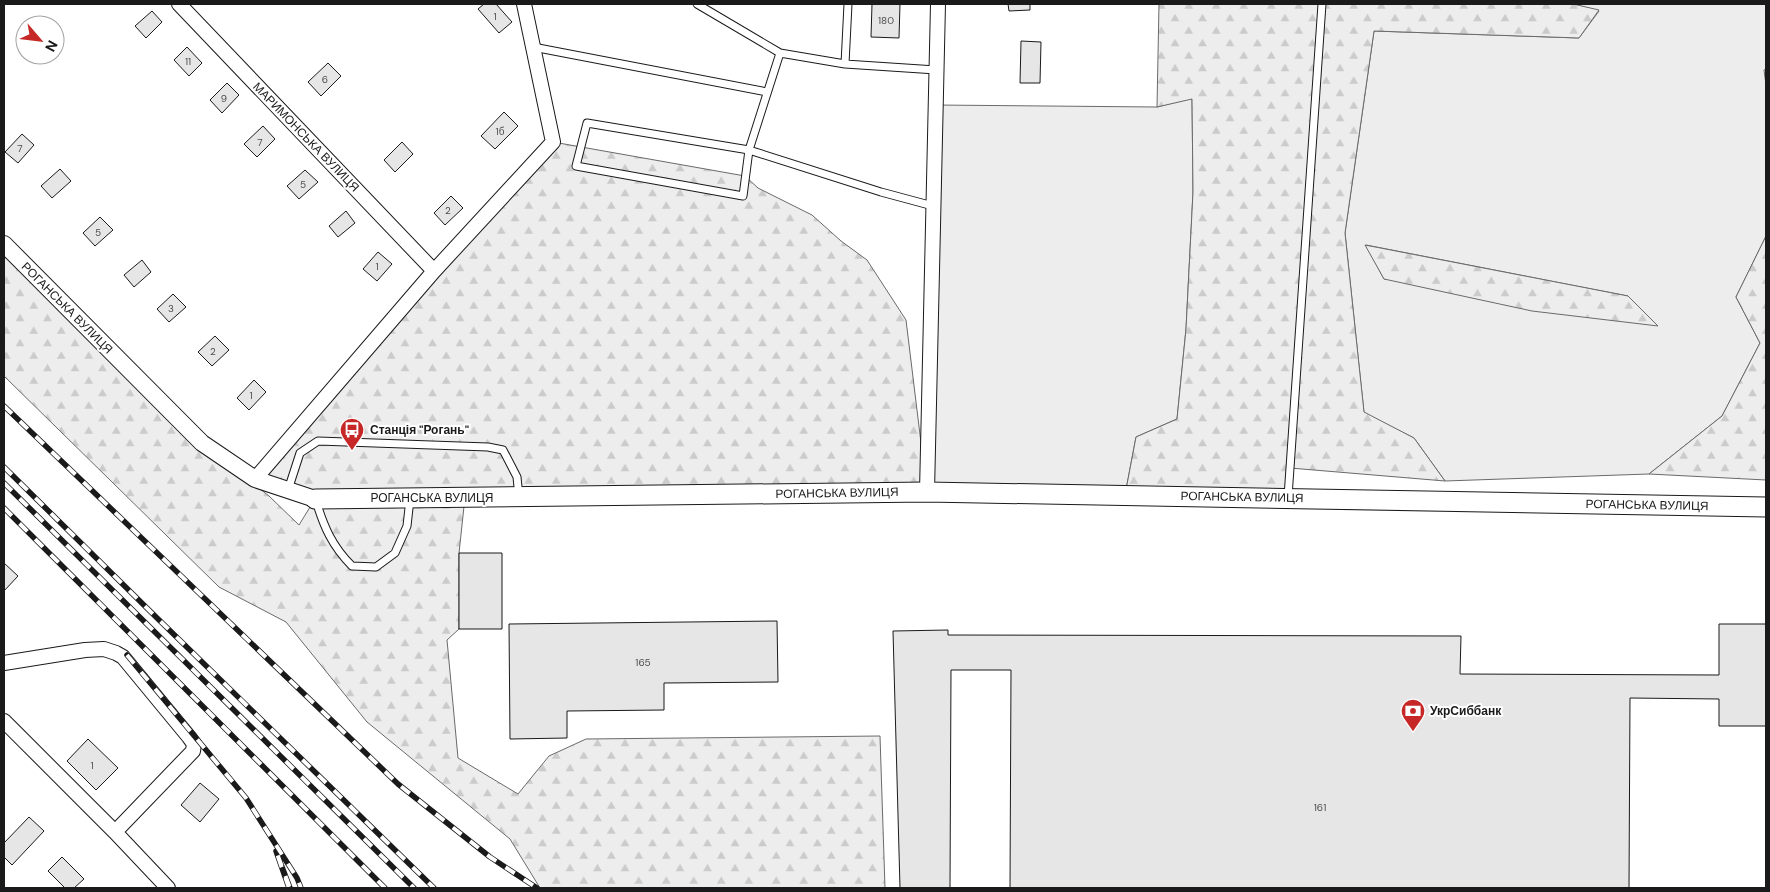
<svg xmlns="http://www.w3.org/2000/svg" width="1770" height="892" font-family="'DM Sans',sans-serif">
<style>
.built{fill:#ededed;stroke:#6a6a6a;fill-rule:evenodd}
.forest{fill:url(#forest-firs);stroke:#6a6a6a}
.building{fill:#e6e6e6;stroke:#1a1a1a}
.lines{fill:none;stroke-linecap:round;stroke-linejoin:round}
.service-casing{stroke:#1a1a1a;stroke-width:9}
.minor-casing{stroke:#1a1a1a;stroke-width:16}
.tertiary-casing{stroke:#1a1a1a;stroke-width:18}
.secondary-casing{stroke:#1a1a1a;stroke-width:21}
.service{stroke:#fff;stroke-width:7}
.minor{stroke:#fff;stroke-width:14}
.tertiary{stroke:#fff;stroke-width:16}
.secondary{stroke:#fff;stroke-width:19}
.rail-casing{stroke:#1a1a1a;stroke-width:5.5}
.rail{stroke:#fff;stroke-width:4;stroke-dasharray:11;stroke-linecap:butt}
.labels{text-anchor:middle;stroke-width:4;stroke-linejoin:round;paint-order:stroke}
.number-label{font-size:10px;fill:#4d4d4d}
.street-label{font-size:12px;fill:#1a1a1a;stroke:#fff}
.poi-label{font-size:12px;font-weight:bold;fill:#1a1a1a;stroke:#fff;text-anchor:start}
</style>
<defs>
<pattern id="forest-firs" width="22" height="20" patternUnits="userSpaceOnUse" patternTransform="scale(1.25)"><rect width="22" height="20" fill="#ededed"/><path d="M5 1l3.5 6h-7zM16 11l3.5 6h-7z" fill="#cbcbcb"/></pattern>
</defs>
<rect width="100%" height="100%" fill="#fff"/>
<path class="built" d="M 1573,4 L 1766,4 L 1766,69 L 1764,70 L 1766,85 L 1766,236 L 1736,297 L 1760,343 L 1722,416 L 1649,474 L 1445,481 L 1414,438 L 1364,413 L 1345,233 L 1374,31 L 1579,38 L 1599,11 ZM 1366,245 L 1566,284 L 1628,296 L 1384,279 Z
M 1192,98 L 1193,192 L 1186,329 L 1177,419 L 1136,437 L 1125,495 L 927,492 L 935,105 L 1157,107 Z"/>
<path class="forest" d="M 1159,4 L 1573,4 L 1599,10 L 1579,38 L 1374,31 L 1345,233 L 1364,412 L 1414,438 L 1445,481 L 1290,468 L 1288,498 L 1125,495 L 1136,437 L 1177,419 L 1186,329 L 1193,192 L 1192,99 L 1157,107 Z
M 553,142 L 745,176 L 758,188 L 812,215 L 841,241 L 867,260 L 906,320 L 927,492 L 465,497 L 459,553 L 459,629 L 447,640 L 458,758 L 518,794 L 549,756 L 586,739 L 880,736 L 885,888 L 540,888 L 510,839 L 367,722 L 286,622 L 219,587 L 4,376 L 4,244 L 201,443 L 269,496 L 299,525 L 315,499 L 255,479 Z
M 1766,236 L 1766,480 L 1649,474 L 1722,416 L 1760,343 L 1736,297 Z
M 1365,245 L 1628,296 L 1658,326 L 1532,311 L 1384,279 Z"/>
<path class="building" d="M 484,4 L 496,4 L 512,22 L 499,33 L 478,9 Z
M 872,4 L 900,4 L 899,38 L 871,37 Z
M 1008,4 L 1030,4 L 1030,10 L 1009,11 Z
M 152,11 L 162,22 L 146,38 L 135,26 Z
M 1021,41 L 1041,42 L 1040,83 L 1020,83 Z
M 187,47 L 202,63 L 189,76 L 174,60 Z
M 328,63 L 341,76 L 321,96 L 308,82 Z
M 227,83 L 239,95 L 222,113 L 210,100 Z
M 504,112 L 518,126 L 495,149 L 481,136 Z
M 263,126 L 275,139 L 257,157 L 244,144 Z
M 22,134 L 34,145 L 18,163 L 5,152 Z
M 402,142 L 413,154 L 395,172 L 384,160 Z
M 60,169 L 71,181 L 52,198 L 41,186 Z
M 305,170 L 318,182 L 299,199 L 287,186 Z
M 451,196 L 463,208 L 445,225 L 434,213 Z
M 346,211 L 355,223 L 338,237 L 329,226 Z
M 100,217 L 113,230 L 95,246 L 83,233 Z
M 378,252 L 392,264 L 377,281 L 363,269 Z
M 142,260 L 151,272 L 134,287 L 124,275 Z
M 173,294 L 186,307 L 169,322 L 157,309 Z
M 215,336 L 229,350 L 212,366 L 198,352 Z
M 254,380 L 266,392 L 249,410 L 237,398 Z
M 459,553 L 502,553 L 502,629 L 459,629 Z
M 4,563 L 18,576 L 4,591 Z
M 777,621 L 778,682 L 664,683 L 664,710 L 567,711 L 567,738 L 510,739 L 509,624 Z
M 1719,624 L 1766,624 L 1766,726 L 1719,726 L 1719,699 L 1630,698 L 1629,888 L 1010,888 L 1011,670 L 951,670 L 950,888 L 900,888 L 893,631 L 948,630 L 948,635 L 1461,636 L 1460,674 L 1719,675 Z
M 88,739 L 118,768 L 96,790 L 67,761 Z
M 200,783 L 219,799 L 200,822 L 181,805 Z
M 29,817 L 44,831 L 12,865 L 4,857 L 4,843 Z
M 62,857 L 84,879 L 74,888 L 65,888 L 48,871 Z"/>
<g class="lines">
<defs>
<path id="service" d="M 697,4 L 780,53
M 848,4 L 845,64 L 936,70
M 533,47 L 767,92
M 845,64 L 780,53 L 749,150 L 743,196 L 576,166 L 587,123 L 749,150 L 881,192 L 933,206
M 288,490 L 300,453 L 318,441 L 488,447 L 503,450 L 517,477 L 519,497
M 1288,497 L 1322,4
M 316,501 C 324,527 332,546 352,566 L 376,567 L 395,553 L 407,526 L 410,499"/>
<path id="minor" d="M 179,4 L 434,271
M 255,479 L 434,271 L 553,142 L 524,4
M 927,492 L 938,4
M 4,663 L 85,650 L 104,649 L 116,653 L 123,657 L 189,737 L 194,744 L 193,751 L 115,832
M 4,721 L 115,832 L 168,888"/>
<path id="tertiary" d="M 4,244 L 202,443 L 255,479 L 315,499"/>
<path id="secondary" d="M 315,499 L 927,492 L 1766,507"/>
</defs>
<use href="#service" class="service-casing"/>
<use href="#minor" class="minor-casing"/>
<use href="#tertiary" class="tertiary-casing"/>
<use href="#secondary" class="secondary-casing"/>
<use href="#service" class="service"/>
<use href="#minor" class="minor"/>
<use href="#tertiary" class="tertiary"/>
<use href="#secondary" class="secondary"/>
<defs>
<path id="rail" d="M 4,406 L 398,784 L 490,857 L 537,888
M 4,467 L 156,617 L 434,888
M 4,483 L 414,888
M 4,508 L 385,888
M 127,655 L 246,798 L 297,878 L 301,888
M 289,888 L 276,851 L 290,888"/>
</defs>
<use href="#rail" class="rail-casing"/>
<use href="#rail" class="rail"/>
</g>
<defs>
<symbol id="bus-pin" viewBox="-11 -11 22 30"><path d="M0 17L-7.5 6A9.5 9.5 0 1 1 7.5 6Z" fill="#c62828" stroke="#fff"/><path d="M-5-6H5V4H4V6H2V4H-2V6H-4V4H-5ZM-3.5-4V0h7V-4ZM-3.5 1.2v1.5H-2V1.2ZM2 1.2v1.5H3.5V1.2Z" fill="#fff"/></symbol>
<symbol id="bank-pin" viewBox="-11 -11 22 30"><path d="M0 17L-7.5 6A9.5 9.5 0 1 1 7.5 6Z" fill="#c62828" stroke="#fff"/><path d="M-6-4H6V4H-6ZM0-2.3a2.3 2.3 0 1 0 0 4.6a2.3 2.3 0 1 0 0-4.6Z" fill="#fff"/></symbol>
</defs>
<g fill-rule="evenodd">
<use href="#bus-pin" x="338" y="416" width="28" height="38"/>
<use href="#bank-pin" x="1399" y="697" width="28" height="38"/>
</g>
<g class="labels">
<g class="number-label">
<text x="495" y="20">1</text>
<text x="886" y="24">180</text>
<text x="188" y="65">11</text>
<text x="325" y="83">6</text>
<text x="224" y="102">9</text>
<text x="500" y="135">1б</text>
<text x="260" y="146">7</text>
<text x="20" y="152">7</text>
<text x="303" y="188">5</text>
<text x="448" y="214">2</text>
<text x="98" y="236">5</text>
<text x="377" y="270">1</text>
<text x="171" y="312">3</text>
<text x="213" y="355">2</text>
<text x="251" y="399">1</text>
<text x="643" y="666">165</text>
<text x="92" y="769">1</text>
<text x="1320" y="811">161</text>
</g>
<g class="street-label">
<text transform="translate(306 137) rotate(46)" y="4">МАРИМОНСЬКА ВУЛИЦЯ</text>
<text transform="translate(67 308) rotate(45)" y="4">РОГАНСЬКА ВУЛИЦЯ</text>
<text transform="translate(837 493) rotate(-1)" y="4">РОГАНСЬКА ВУЛИЦЯ</text>
<text transform="translate(1242 497) rotate(1)" y="4">РОГАНСЬКА ВУЛИЦЯ</text>
<text x="432" y="502">РОГАНСЬКА ВУЛИЦЯ</text>
<text transform="translate(1647 505) rotate(1)" y="4">РОГАНСЬКА ВУЛИЦЯ</text>
</g>
<g class="poi-label">
<text x="370" y="434">Станція "Рогань"</text>
<text x="1430" y="715">УкрСиббанк</text>
</g>
</g>
<rect width="1770" height="892" fill="none" stroke="#1a1a1a" stroke-width="10"/>
<g transform="translate(40 40) rotate(118)"><circle r="24" fill="#ffffff" stroke="#a3a3a3"/>
<path d="M0-4L9 19L0 12L-9 19Z" fill="#c62828"/>
<text y="-8" font-size="14" font-weight="bold" text-anchor="middle" fill="#1a1a1a">N</text>
</g>
</svg>
